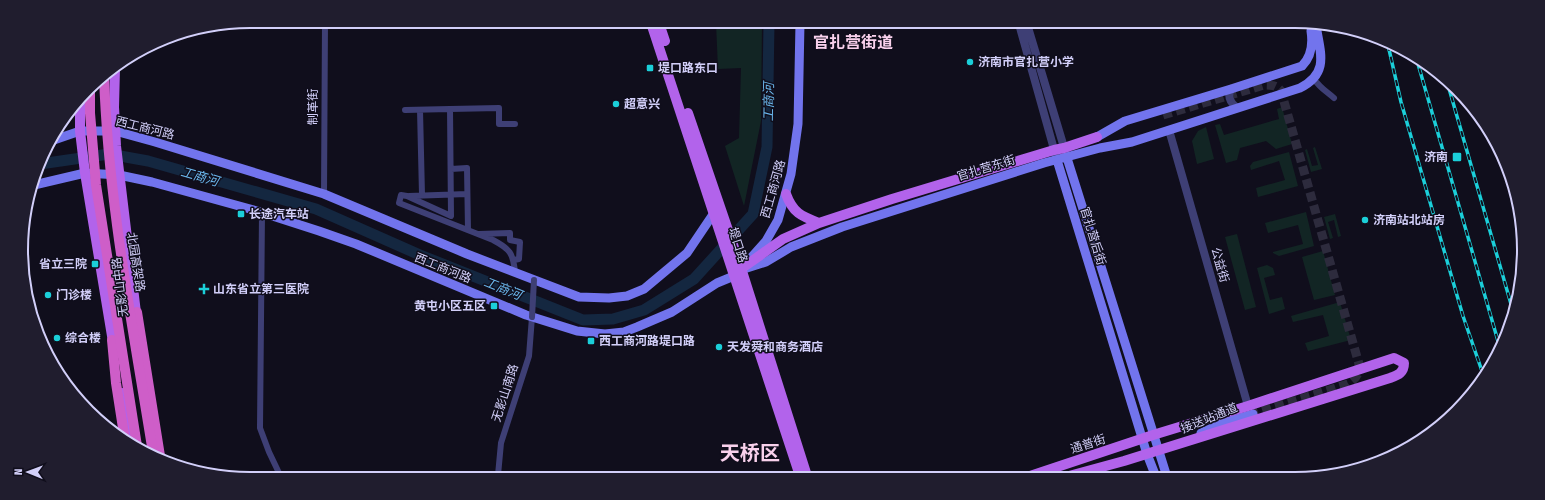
<svg xmlns="http://www.w3.org/2000/svg" width="1545" height="500" font-family="'Fira Sans Condensed','Noto Sans SC',sans-serif">
<style>
.green{fill:#122524}
.lines{fill:none;stroke-linecap:round;stroke-linejoin:round}
.river{stroke:#142740;stroke-width:11}
.secondary-tunnel{stroke:#2d2b3d;stroke-width:9;stroke-dasharray:9 4.5;stroke-linecap:butt}
.minor{stroke:#3e3f75;stroke-width:6}
.tertiary{stroke:#3e3f75;stroke-width:8}
.secondary{stroke:#7274ed;stroke-width:9}
.primary{stroke:#b263eb;stroke-width:10}
.trunk{stroke:#ce5ec8;stroke-width:10}
.rail-casing{stroke:#1bcfd9;stroke-width:3.5}
.rail{stroke:#100e1c;stroke-width:2;stroke-dasharray:6;stroke-linecap:butt}
.minor-bridge{stroke:#3e3f75;stroke-width:6}
.trunk-bridge{stroke:#ce5ec8;stroke-width:10}
.poi-dot{fill:#1bcfd9;stroke:#100e1c;stroke-width:1.5}
.labels{text-anchor:middle;stroke-width:3;stroke-linejoin:round;paint-order:stroke}
.poi-label{font-size:12px;font-weight:bold;fill:#d2cff9;stroke:#100e1c;text-anchor:start}
.street-label{font-size:12px;fill:#d2cff9;stroke:#100e1c}
.water-label{font-size:13px;font-style:italic;fill:#6ab6ec;stroke:#100e1c}
.district-label{font-size:16px;font-weight:bold;fill:#f9d1ec;stroke:#100e1c}
.town-label{font-size:20px;font-weight:bold;fill:#f9d1ec;stroke:#100e1c}
.rim{fill:none;stroke:#d2cff9;stroke-width:2}
</style>
<rect width="100%" height="100%" fill="#100e1c"/>
<path class="green" d="M 716,23 L 762,23 L 761,121 L 744,206 L 725,146 L 739,138 L 741,68 L 718,69 Z
M 1282,107 L 1292,144 L 1276,149 L 1266,141 L 1240,148 L 1237,160 L 1226,163 L 1215,125 L 1220,124 L 1224,135 L 1279,119 L 1277,109 Z
M 1206,127 L 1214,159 L 1197,164 L 1192,141 L 1198,131 Z
M 1315,147 L 1322,169 L 1311,172 L 1305,150 L 1307,149 L 1312,166 L 1318,165 L 1313,148 Z
M 1289,152 L 1298,186 L 1258,197 L 1256,188 L 1285,180 L 1279,161 L 1251,170 L 1250,166 L 1253,162 Z
M 1306,212 L 1314,246 L 1279,256 L 1273,253 L 1273,252 L 1303,244 L 1298,225 L 1268,233 L 1265,223 Z
M 1335,214 L 1341,236 L 1338,237 L 1334,220 L 1328,222 L 1333,238 L 1330,239 L 1324,217 Z
M 1237,234 L 1256,307 L 1245,310 L 1225,237 Z
M 1323,251 L 1335,295 L 1314,300 L 1302,257 Z
M 1267,265 L 1273,268 L 1275,275 L 1264,278 L 1270,300 L 1282,297 L 1285,309 L 1269,314 L 1257,268 Z
M 1340,302 L 1351,340 L 1308,351 L 1305,343 L 1329,336 L 1323,315 L 1293,322 L 1291,316 Z"/>
<g class="lines">
<path class="river" d="M 40,164 L 109,154 L 148,161 L 316,209 L 420,255 L 583,320 L 613,319 L 644,310 L 694,279 L 753,214 L 767,147 L 769,23"/>
<path class="secondary-tunnel" d="M 1163,115 L 1264,85 C 1272,85 1276,85 1281,91 L 1359,364 C 1359,374 1357,378 1348,384 L 1253,414"/>
<path class="minor" d="M 1314,79 C 1320,88 1326,91 1334,98
M 405,110 L 450,109
M 420,110 L 422,195
M 451,169 L 467,168 L 468,230
M 324,194 L 325,21
M 409,196 L 467,194
M 262,213 L 260,428 L 269,452 L 280,475
M 479,234 L 510,233 L 510,240 L 520,242 L 519,259 L 514,260
M 515,272 C 513,253 510,249 493,240 L 399,203 L 401,195 L 407,196 L 451,216 L 450,109 L 499,108 L 499,124 L 515,124
M 498,475 L 501,443 L 529,356 L 532,317"/>
<path class="tertiary" d="M 1019,24 L 1057,160
M 1027,24 L 1066,154
M 1231,89 C 1227,97 1230,102 1236,107
M 1169,130 L 1248,406"/>
<path class="secondary" d="M 1097,137 L 1125,121 L 1231,89 L 1302,66 C 1312,56 1313,44 1311,31
M 51,141 L 80,131 L 115,131 L 155,142 L 324,194 L 467,254 L 579,297 L 609,298 L 627,296 L 644,289 L 687,253 L 716,210
M 1067,158 L 1167,477
M 1057,160 L 1147,454 L 1156,477
M 34,185 L 85,173 L 119,175 L 152,182 L 257,211 L 319,231 L 356,244 L 526,315 L 577,331 L 605,334 L 624,332 L 637,327 L 672,312 L 717,283 L 734,276 L 739,270
M 749,260 L 766,241 L 778,220 L 791,174 L 798,124 L 800,23
M 747,268 L 766,262 L 791,247 L 842,227 L 1044,163 L 1100,148 L 1132,142 L 1300,88 C 1330,73 1320,52 1316,25
M 1201,433 L 1223,423 L 1253,414"/>
<path class="primary" d="M 651,23 L 800,476
M 659,23 L 665,41
M 115,68 L 114,107 L 116,146 L 137,321
M 80,103 L 80,131 L 85,173 L 114,348
M 688,113 L 741,268 L 807,476
M 786,194 C 793,213 801,216 819,223
M 745,266 L 783,239 L 819,223 L 892,199 L 1054,150 L 1064,148 L 1097,137
M 122,393 L 131,444
M 1030,476 L 1153,435 L 1248,406 L 1394,358 L 1404,363 C 1404,373 1398,375 1390,378 L 1124,461 L 1069,476"/>
<path class="trunk" d="M 137,312 L 160,456
M 112,340 L 116,383 L 125,441"/>
<defs>
<path id="rail" d="M 1388,45 L 1401,102 L 1463,316 L 1484,377
M 1416,57 L 1500,348
M 1448,85 L 1513,311"/>
</defs>
<use href="#rail" class="rail-casing"/>
<use href="#rail" class="rail"/>
<path class="minor-bridge" d="M 532,317 L 534,280"/>
<path class="trunk-bridge" d="M 104,75 C 108,202 133,327 153,453
M 90,90 L 90,113 L 96,185 L 137,446"/>
</g>
<g class="poi-dot">
<circle cx="970" cy="62" r="4"/>
<rect x="646" y="64" width="8" height="8" rx="2"/>
<circle cx="616" cy="104" r="4"/>
<rect x="1452" y="152" width="10" height="10" rx="2"/>
<rect x="237" y="210" width="8" height="8" rx="2"/>
<circle cx="1365" cy="220" r="4"/>
<rect x="91" y="260" width="8" height="8" rx="2"/>
<path d="M202 283h4v4h4v4h-4v4h-4v-4h-4v-4h4z"/>
<circle cx="48" cy="295" r="4"/>
<rect x="490" y="302" width="8" height="8" rx="2"/>
<circle cx="57" cy="338" r="4"/>
<rect x="587" y="337" width="8" height="8" rx="2"/>
<circle cx="719" cy="347" r="4"/>
</g>
<g class="labels">
<g class="poi-label">
<text x="978" y="66">济南市官扎营小学</text>
<text x="658" y="72">堤口路东口</text>
<text x="624" y="108">超意兴</text>
<text x="1448" y="161" text-anchor="end">济南</text>
<text x="249" y="218">长途汽车站</text>
<text x="1373" y="224">济南站北站房</text>
<text x="87" y="268" text-anchor="end">省立三院</text>
<text x="213" y="293">山东省立第三医院</text>
<text x="56" y="299">门诊楼</text>
<text x="486" y="310" text-anchor="end">黄屯小区五区</text>
<text x="65" y="342">综合楼</text>
<text x="599" y="345">西工商河路堤口路</text>
<text x="727" y="351">天发舜和商务酒店</text>
</g>
<g class="street-label">
<text transform="translate(313 107) rotate(-90)" y="4">制革街</text>
<text transform="translate(145 128) rotate(14)" y="4">西工商河路</text>
<text transform="translate(986 168) rotate(-17)" y="4">官扎营东街</text>
<text transform="translate(773 189) rotate(-74)" y="4">西工商河路</text>
<text transform="translate(1093 236) rotate(73)" y="4">官扎营后街</text>
<text transform="translate(738 245) rotate(72)" y="4">堤口路</text>
<text transform="translate(136 262) rotate(81)" y="4">北园高架路</text>
<text transform="translate(1220 265) rotate(74)" y="4">公益街</text>
<text transform="translate(443 268) rotate(22)" y="4">西工商河路</text>
<text transform="translate(120 287) rotate(-97)" y="4">无影山中路</text>
<text transform="translate(505 393) rotate(-72)" y="4">无影山南路</text>
<text transform="translate(1209 418) rotate(-22)" y="4">接送站通道</text>
<text transform="translate(1088 444) rotate(-18)" y="4">通普街</text>
</g>
<g class="water-label">
<text transform="translate(768 102) rotate(-89)" y="5">工商河</text>
<text transform="translate(200 176) rotate(16)" y="5">工商河</text>
<text transform="translate(503 288) rotate(22)" y="5">工商河</text>
</g>
<g class="district-label">
<text x="853" y="48">官扎营街道</text>
</g>
<g class="town-label">
<text x="750" y="460">天桥区</text>
</g>
</g>
<path d="M0 0H1545V500H0ZM250 28H1295A222 222 0 0 1 1517 250V250A222 222 0 0 1 1295 472H250A222 222 0 0 1 28 250V250A222 222 0 0 1 250 28Z" fill="#201d2e" fill-rule="evenodd"/>
<path class="rim" d="M250 28H1295A222 222 0 0 1 1517 250V250A222 222 0 0 1 1295 472H250A222 222 0 0 1 28 250V250A222 222 0 0 1 250 28Z"/>
<g transform="translate(28 472) rotate(271)" stroke="#100e1c" stroke-width="3" paint-order="stroke">
<path d="M0-3L7 15L0 10L-7 15Z" fill="#d2cff9"/>
<text y="-6" font-size="11" font-weight="bold" text-anchor="middle" fill="#d2cff9">N</text>
</g>
</svg>
